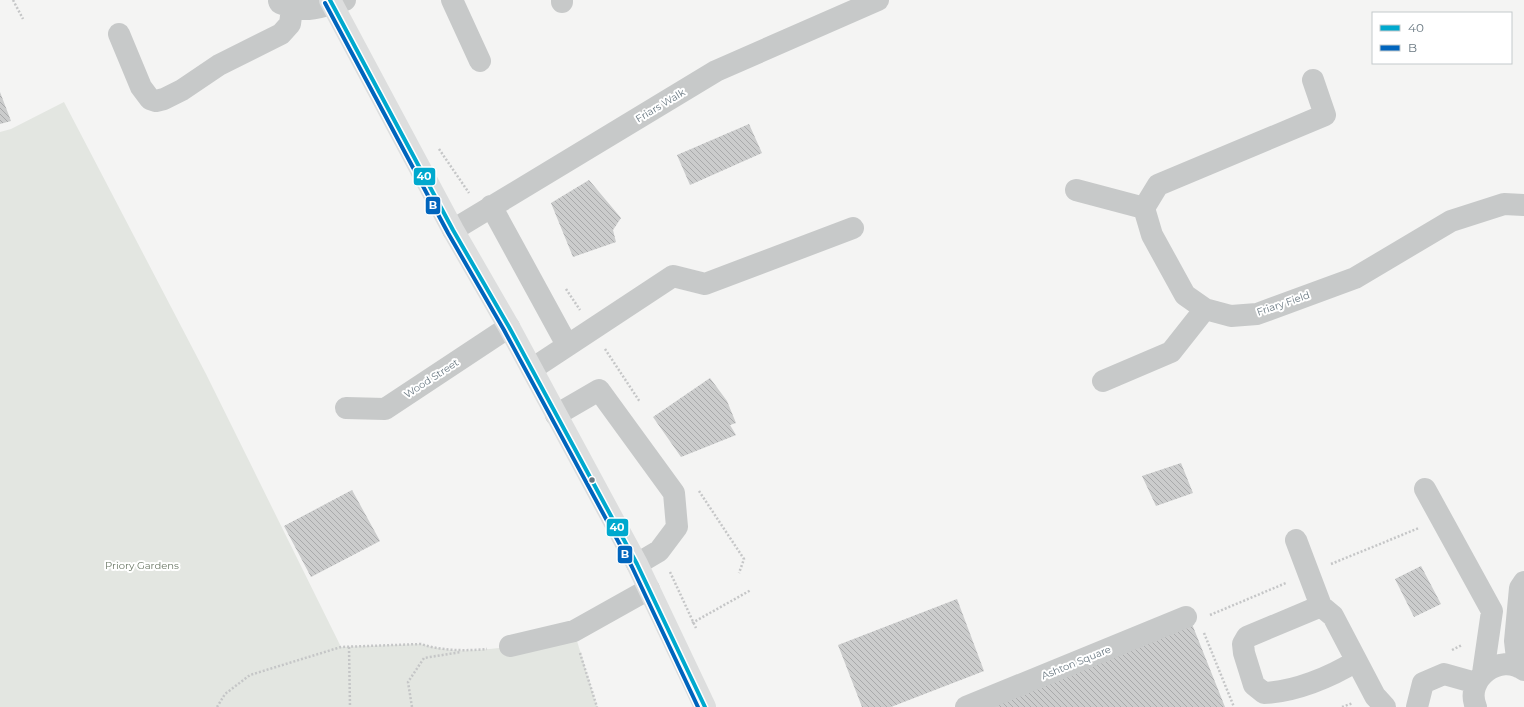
<svg xmlns="http://www.w3.org/2000/svg" width="1524" height="707" font-family="Montserrat,sans-serif">
<style>
.green{fill:#e3e6e1}
.building{fill:url(#building-back-hatch)}
.lines{fill:none;stroke-linecap:round;stroke-linejoin:round}
.path{stroke:#c5c6c7;stroke-width:2.5;stroke-dasharray:2 2;stroke-linecap:butt}
.minor{stroke:#c7c9c9;stroke-width:22}
.major{stroke:#dddede;stroke-width:22}
.bus-1-casing{stroke:#fff;stroke-width:7}
.bus-2-casing{stroke:#fff;stroke-width:7}
.bus-1{stroke:#00a9ce;stroke-width:4}
.bus-2{stroke:#0065bd;stroke-width:4}
.bus-dot{fill:#687780;stroke:#fff;stroke-width:1.5}
.labels{text-anchor:middle;stroke-width:4;stroke-linejoin:round;paint-order:stroke}
.street-label{font-size:10px;fill:#687780;stroke:#fff}
.park-label{font-size:10px;fill:#6b7866;stroke:#fff}
.line-badge{stroke:#fff;stroke-width:1.5}
.badge-label{font-size:11px;text-anchor:middle;font-weight:bold;fill:#fff}
</style>
<defs>
<pattern id="building-back-hatch" width="6" height="6" patternUnits="userSpaceOnUse"><rect width="6" height="6" fill="#cbcccc"/><path d="M-1 5l2 2M0 0l6 6M5-1l2 2" fill="none" stroke="#a9aaab"/></pattern>
</defs>
<rect width="100%" height="100%" fill="#f4f4f3"/>
<path class="green" d="M 64,102 L 206,374 L 341,647 L 421,644 C 471,660 524,643 574,631 L 597,707 L 0,707 L 0,132 L 11,129 Z"/>
<path class="building" d="M 0,92 L 11,121 L 0,124 Z
M 749,124 L 762,153 L 690,185 L 677,155 Z
M 589,180 L 621,218 L 613,230 L 616,242 L 573,257 L 551,203 Z
M 710,378 L 727,401 L 736,423 L 730,425 L 736,435 L 681,457 L 653,417 Z
M 1181,463 L 1193,493 L 1156,506 L 1142,476 Z
M 352,490 L 380,541 L 311,577 L 284,526 Z
M 1421,566 L 1441,604 L 1414,617 L 1395,579 Z
M 957,599 L 984,671 L 891,707 L 862,707 L 838,645 Z
M 1192,624 L 1225,707 L 989,707 Z"/>
<g class="lines">
<path class="path" d="M 13,0 L 23,19
M 439,149 L 469,193
M 566,289 L 580,310
M 605,349 L 640,402
M 699,491 L 744,559 L 739,573
M 1331,564 L 1419,528
M 670,572 L 696,628
M 1210,615 L 1286,583
M 692,623 L 751,590
M 1204,633 L 1234,707
M 349,647 L 350,707
M 1452,650 L 1462,645
M 580,653 L 597,707
M 217,707 L 225,694 L 250,675 L 341,647 L 421,644 C 442,651 465,651 487,649
M 412,707 L 408,682 L 424,658 L 461,652
M 1342,707 L 1353,703"/>
<path class="minor" d="M 452,0 L 480,61
M 562,0 L 562,2
M 279,1 L 280,3 C 307,14 318,8 345,0
M 119,34 L 141,87 L 150,99 L 156,101 L 164,99 L 182,90 L 219,65 L 281,34 L 290,24 L 292,8
M 1313,80 L 1325,115 L 1158,185 L 1144,208 L 1152,235 L 1185,295 L 1205,309 L 1231,316 L 1257,314 L 1355,278 L 1451,221 L 1504,204 L 1524,205
M 1076,190 L 1144,208
M 491,206 L 567,345
M 453,230 L 716,71 L 878,0
M 532,369 L 673,276 L 705,284 L 853,228
M 1103,381 L 1171,352 L 1205,309
M 346,408 L 385,409 L 509,327
M 556,415 L 599,390 L 674,493 L 677,527 L 659,551 L 637,564
M 1425,489 L 1492,611 L 1483,673
M 1296,540 L 1321,606
M 510,646 L 574,631 L 649,589
M 1356,661 C 1331,677 1294,692 1264,693 L 1254,685 L 1244,653 L 1243,644 L 1247,637 L 1321,606 L 1333,616 L 1375,696 L 1385,707
M 1518,667 L 1515,641 L 1520,588 L 1524,582
M 966,707 L 1186,617
M 1417,707 L 1423,683 L 1444,674 L 1476,683
M 1476,707 C 1464,679 1500,652 1524,670"/>
<path class="major" d="M 330,0 L 453,230 L 509,327 L 637,564 L 705,707"/>
<defs>
<path id="bus-1" d="M 330,0 L 453,230 L 509,327 L 637,564 L 705,707"/>
<path id="bus-2" d="M 325,3 L 448,233 L 504,330 L 632,567 L 698,707"/>
</defs>
<use href="#bus-1" class="bus-1-casing"/>
<use href="#bus-2" class="bus-2-casing"/>
<use href="#bus-1" class="bus-1"/>
<use href="#bus-2" class="bus-2"/>
</g>
<circle class="bus-dot" cx="592" cy="480" r="3.5"/>
<g class="labels">
<g class="street-label">
<text transform="translate(660 105) rotate(-31)" y="4">Friars Walk</text>
<text transform="translate(1283 303) rotate(-19)" y="4">Friary Field</text>
<text transform="translate(431 378) rotate(-33)" y="4">Wood Street</text>
<text transform="translate(1076 662) rotate(-22)" y="4">Ashton Square</text>
</g>
<g class="park-label">
<text x="142" y="569">Priory Gardens</text>
</g>
</g>
<g class="line-badge">
<rect x="413" y="167" width="23" height="19" rx="4" fill="#00a9ce"/>
<rect x="425" y="196" width="16" height="19" rx="4" fill="#0065bd"/>
<rect x="606" y="518" width="23" height="19" rx="4" fill="#00a9ce"/>
<rect x="617" y="545" width="16" height="19" rx="4" fill="#0065bd"/>
</g>
<g class="badge-label">
<text x="424" y="180">40</text>
<text x="433" y="209">B</text>
<text x="617" y="531">40</text>
<text x="625" y="558">B</text>
</g>
<rect x="1372" y="12" width="140" height="52" fill="#ffffff" stroke="#c3c9cc"/>
<rect x="1380" y="25" width="20" height="6" fill="#00a9ce" stroke="#c3c9cc"/>
<text x="1408" y="32" font-size="12" fill="#687780">40</text>
<rect x="1380" y="45" width="20" height="6" fill="#0065bd" stroke="#c3c9cc"/>
<text x="1408" y="52" font-size="12" fill="#687780">B</text>
</svg>
